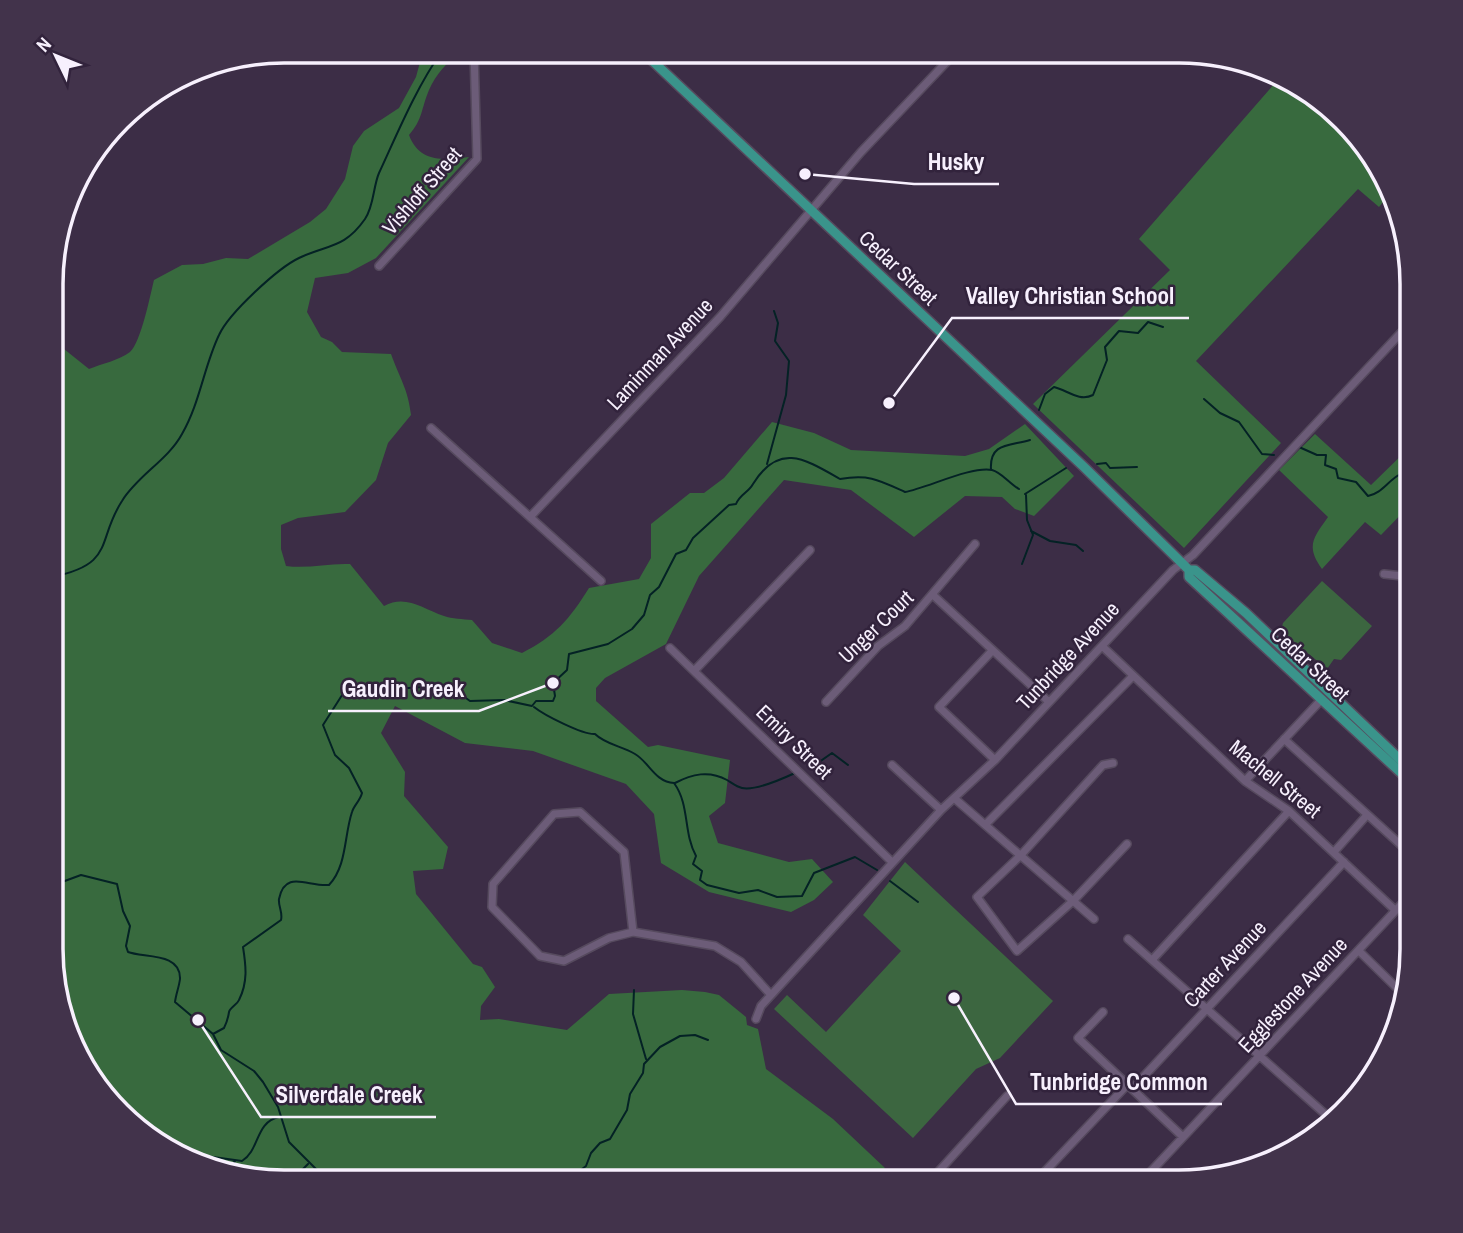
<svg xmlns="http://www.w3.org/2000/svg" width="1463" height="1233" font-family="'Archivo Narrow',sans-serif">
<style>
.green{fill:#3c6640}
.forest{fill:#386a3e}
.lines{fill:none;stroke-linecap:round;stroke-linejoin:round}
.stream{stroke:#042225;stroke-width:2}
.minor-casing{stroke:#564a5e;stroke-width:10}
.major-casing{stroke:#564a5e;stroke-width:12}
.minor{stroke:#6c5c78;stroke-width:7}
.major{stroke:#3a948b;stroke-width:9}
.labels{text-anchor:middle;stroke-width:5;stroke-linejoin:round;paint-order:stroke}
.street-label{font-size:21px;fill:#f7f0fd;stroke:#32233c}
.rim{fill:none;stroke:#f7f0fd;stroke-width:3.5}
.leader{fill:none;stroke:#f7f0fd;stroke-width:2.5}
.callout-dot{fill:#f7f0fd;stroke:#32233c;stroke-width:2.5}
.callout-label{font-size:23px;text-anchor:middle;font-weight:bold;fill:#f7f0fd;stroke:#32233c;stroke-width:5;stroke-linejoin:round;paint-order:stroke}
</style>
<rect width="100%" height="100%" fill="#3c2d46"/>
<path class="green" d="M 1322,581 L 1372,626 L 1341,660 L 1334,659 L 1327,669 L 1281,631 L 1283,623 Z
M 905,862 L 1053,1001 L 1000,1058 L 976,1069 L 913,1138 L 774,1009 L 787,995 L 826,1032 L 901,951 L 863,915 Z"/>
<path class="forest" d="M 423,51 L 460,51 C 447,63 436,74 429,90 C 421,109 423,119 409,135 C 419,162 443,161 469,157 L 376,258 L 348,273 L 315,278 L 307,312 L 321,337 L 332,342 L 342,352 L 391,354 C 400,379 408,389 411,415 L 388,443 L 376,480 L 345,512 L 298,518 L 281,525 L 281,549 L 286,566 C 308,569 328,563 350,564 L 384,606 C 406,594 423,609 444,616 C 452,619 463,619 472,620 L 492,643 L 522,653 C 555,636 569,620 589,588 L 639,579 L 651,558 L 651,524 L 690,493 L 704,493 L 724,478 L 772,422 L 814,433 L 851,450 L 965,456 L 989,449 L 1025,424 L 1074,476 L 1034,516 L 1015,509 L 1002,497 L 965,496 L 914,537 L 851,490 L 784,480 L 699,576 L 666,644 L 605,678 L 596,688 L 596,701 L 648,747 L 658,745 L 730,760 L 725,803 L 709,816 L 718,843 L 789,862 L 812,859 L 833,882 L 814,900 L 791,912 L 709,892 L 661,863 L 654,814 L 626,784 L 533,751 L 465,743 L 395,706 L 381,733 L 405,772 L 404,796 L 448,847 L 443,869 L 413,871 L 416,894 L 473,964 L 482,967 L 495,987 L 481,1006 L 480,1020 L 499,1019 L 567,1030 L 609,994 L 682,990 L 705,992 L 719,995 L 746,1017 L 747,1025 L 758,1029 L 766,1069 L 833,1119 L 885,1168 L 872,1182 L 284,1182 L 195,1164 L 119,1114 L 69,1038 L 51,964 L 53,321 L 62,333 L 64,349 L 89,369 C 101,364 120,360 130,352 C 141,342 150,296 154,280 L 182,265 L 203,264 L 226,258 L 248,259 L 310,222 L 326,209 L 345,179 L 353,146 L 364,131 L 399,108 L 416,77 Z
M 1282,75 L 1344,119 L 1388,181 L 1391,192 L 1379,207 L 1358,189 L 1196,361 L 1281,443 L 1184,548 L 1033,404 L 1170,270 L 1139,239 Z
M 1315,434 L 1371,485 L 1412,445 L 1412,503 L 1381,535 L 1365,522 L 1322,569 C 1305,546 1314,537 1328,517 L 1279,470 Z"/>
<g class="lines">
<path class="stream" d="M 1204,399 L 1220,413 L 1239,422 L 1262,454 L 1274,455
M 1039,410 L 1045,394 L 1054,387 C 1067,390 1079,402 1093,395 L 1107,360 L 1105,347 L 1119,331 L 1138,333 L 1148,322 L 1163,327
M 1299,447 L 1317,455 L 1326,455 L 1325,465 L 1336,469 L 1338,478 L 1356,482 L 1368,496 C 1385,493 1390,474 1412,470
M 767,464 L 786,395 L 789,361 L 775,341 L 778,323 L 774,311
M 1097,464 L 1106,463 L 1110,468 L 1137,467
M 991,470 C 989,442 1010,446 1030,440
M 1025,494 L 1066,468
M 1031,531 L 1050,541 L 1076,545 L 1083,551
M 1022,564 L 1033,535 L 1027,520 L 1026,495
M 52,577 C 116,564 96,541 122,501 C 137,476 168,460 182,434 C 200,403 204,366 219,335 C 229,313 278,268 299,258 C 328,244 344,249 365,219 C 374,206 373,187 379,173 C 398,132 416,88 442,51
M 534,707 C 544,715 583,735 595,734 C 605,744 621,746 635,754 C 649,762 655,782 674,783 C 690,805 683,832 696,856 L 693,864 L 702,871 L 700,880 L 707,885 L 739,893 L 758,890 L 777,897 L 802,896 L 814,873 L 855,857 L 877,870
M 812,767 L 832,753 L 848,765
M 675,783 C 692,774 709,770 727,780 C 732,783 737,787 742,788 C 755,791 782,779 795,773
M 51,880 L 62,882 L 81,875 L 117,884 L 123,911 L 130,926 L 126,946 L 128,952 C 143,958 181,952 180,979 C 179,987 176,994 175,1002 L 213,1034 L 221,1050 L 254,1071 L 263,1082 L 278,1107 L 289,1142 L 329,1182
M 890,881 L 918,902
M 634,990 L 633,1014 L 646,1059
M 213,1034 L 224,1028 C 227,1022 228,1019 229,1012 C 230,1007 237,1005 239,1000 C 248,982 246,966 243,947 L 281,920 C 283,912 278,906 279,899 C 285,869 308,887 329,885 C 347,866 344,836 352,812 C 354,805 360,801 362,793 L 349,768 L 335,755 L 323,725 L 344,692 L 424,687 L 433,691 L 456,691 L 470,701 L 504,700 L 532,706 L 536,701 L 553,701 L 555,696 L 553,683 L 567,670 L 569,654 L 608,644 L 632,629 L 644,615 L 650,595 L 659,587 L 676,554 L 686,550 L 693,538 L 729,505 L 736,504 C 740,494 748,493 753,484 C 779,442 805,459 840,479 C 869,474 879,480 905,492 C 927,488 971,466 992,470 C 1001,472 1010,484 1019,489
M 177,1152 L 242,1161 C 260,1150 255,1122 279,1117
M 226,1171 L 235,1161
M 288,1182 L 291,1174 L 300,1172 L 308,1164
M 565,1182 L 586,1166 L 591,1153 L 600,1143 L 610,1139 L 627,1110 L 630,1094 L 643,1073 L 644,1064 L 660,1047 L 680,1036 L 695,1035 L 708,1040"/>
<defs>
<path id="minor" d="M 379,266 L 477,159 L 474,51
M 431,428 L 601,581
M 530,517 L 720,317 L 861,152 L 957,51
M 1384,574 L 1402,576
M 1402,576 L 1406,592 L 1412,597
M 1402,576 L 1412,560
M 933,595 L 1049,702
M 1102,646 L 1245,781 L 1289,811 L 1395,910
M 670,648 L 892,862
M 992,651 L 939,707 L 995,760
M 694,671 L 810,550
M 826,702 L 878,646 L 905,626 L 975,544
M 1284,739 L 1412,855
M 1113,763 L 1103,765 L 1021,855 L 977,897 L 1017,951 L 1074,900 L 1127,844
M 892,765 L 941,810
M 1245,781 L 1322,699
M 954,798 L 1094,919
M 986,824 L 1133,676
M 1334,852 L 1367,815
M 633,932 L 624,852 L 580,812 L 554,814 L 493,884 L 492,907 L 540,956 L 564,961 L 609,938 L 633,932 L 715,946 L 741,962 L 771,995
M 1128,939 L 1333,1121
M 1359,951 L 1403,994
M 1153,959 L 1289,811
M 1103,1012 L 1078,1038 L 1183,1137
M 756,1019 L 761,1006 L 941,810 L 995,760 L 1173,570 L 1193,555 L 1412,321
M 1132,1089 L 1344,862
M 929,1182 L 1007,1096
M 1035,1182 L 1127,1085
M 1141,1182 L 1412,893"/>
<path id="major" d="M 642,51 L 1084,467 L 1189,570 L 1189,577 L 1412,783
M 1189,570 L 1195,570 L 1246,613 L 1412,771"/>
</defs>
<use href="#minor" class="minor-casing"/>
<use href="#major" class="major-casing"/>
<use href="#minor" class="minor"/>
<use href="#major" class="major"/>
</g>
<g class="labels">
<g class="street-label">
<text transform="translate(422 191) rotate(-49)" y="7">Vishloff Street</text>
<text transform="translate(898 268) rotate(43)" y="7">Cedar Street</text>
<text transform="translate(660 354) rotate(-47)" y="7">Laminman Avenue</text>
<text transform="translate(876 627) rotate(-44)" y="7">Unger Court</text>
<text transform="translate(1068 656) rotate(-47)" y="7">Tunbridge Avenue</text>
<text transform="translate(1310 664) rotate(43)" y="7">Cedar Street</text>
<text transform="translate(794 742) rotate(44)" y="7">Emiry Street</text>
<text transform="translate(1275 779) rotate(39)" y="7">Machell Street</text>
<text transform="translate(1225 964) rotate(-47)" y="7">Carter Avenue</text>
<text transform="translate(1293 995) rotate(-47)" y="7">Egglestone Avenue</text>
</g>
</g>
<path d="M0 0H1463V1233H0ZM284 63H1179A221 221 0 0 1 1400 284V949A221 221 0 0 1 1179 1170H284A221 221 0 0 1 63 949V284A221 221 0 0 1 284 63Z" fill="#42334b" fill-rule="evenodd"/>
<path class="rim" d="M284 63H1179A221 221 0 0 1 1400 284V949A221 221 0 0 1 1179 1170H284A221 221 0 0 1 63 949V284A221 221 0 0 1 284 63Z"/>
<path class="leader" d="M805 174L914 184H999M889 403L952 318H1189M553 683L479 711H328M954 998L1016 1104H1222M198 1020L261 1117H436"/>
<g class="callout-dot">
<circle cx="805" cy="174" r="7"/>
<circle cx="889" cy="403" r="7"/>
<circle cx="553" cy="683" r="7"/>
<circle cx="954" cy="998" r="7"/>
<circle cx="198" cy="1020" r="7"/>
</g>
<g class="callout-label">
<text x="956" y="170">Husky</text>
<text x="1070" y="304">Valley Christian School</text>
<text x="403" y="697">Gaudin Creek</text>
<text x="1119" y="1090">Tunbridge Common</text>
<text x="349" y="1103">Silverdale Creek</text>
</g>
<g transform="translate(56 56) rotate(313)" stroke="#32233c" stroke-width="5" paint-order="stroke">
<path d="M0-5L12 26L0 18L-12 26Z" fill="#f7f0fd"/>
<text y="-10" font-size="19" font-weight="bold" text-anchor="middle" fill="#f7f0fd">N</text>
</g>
</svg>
